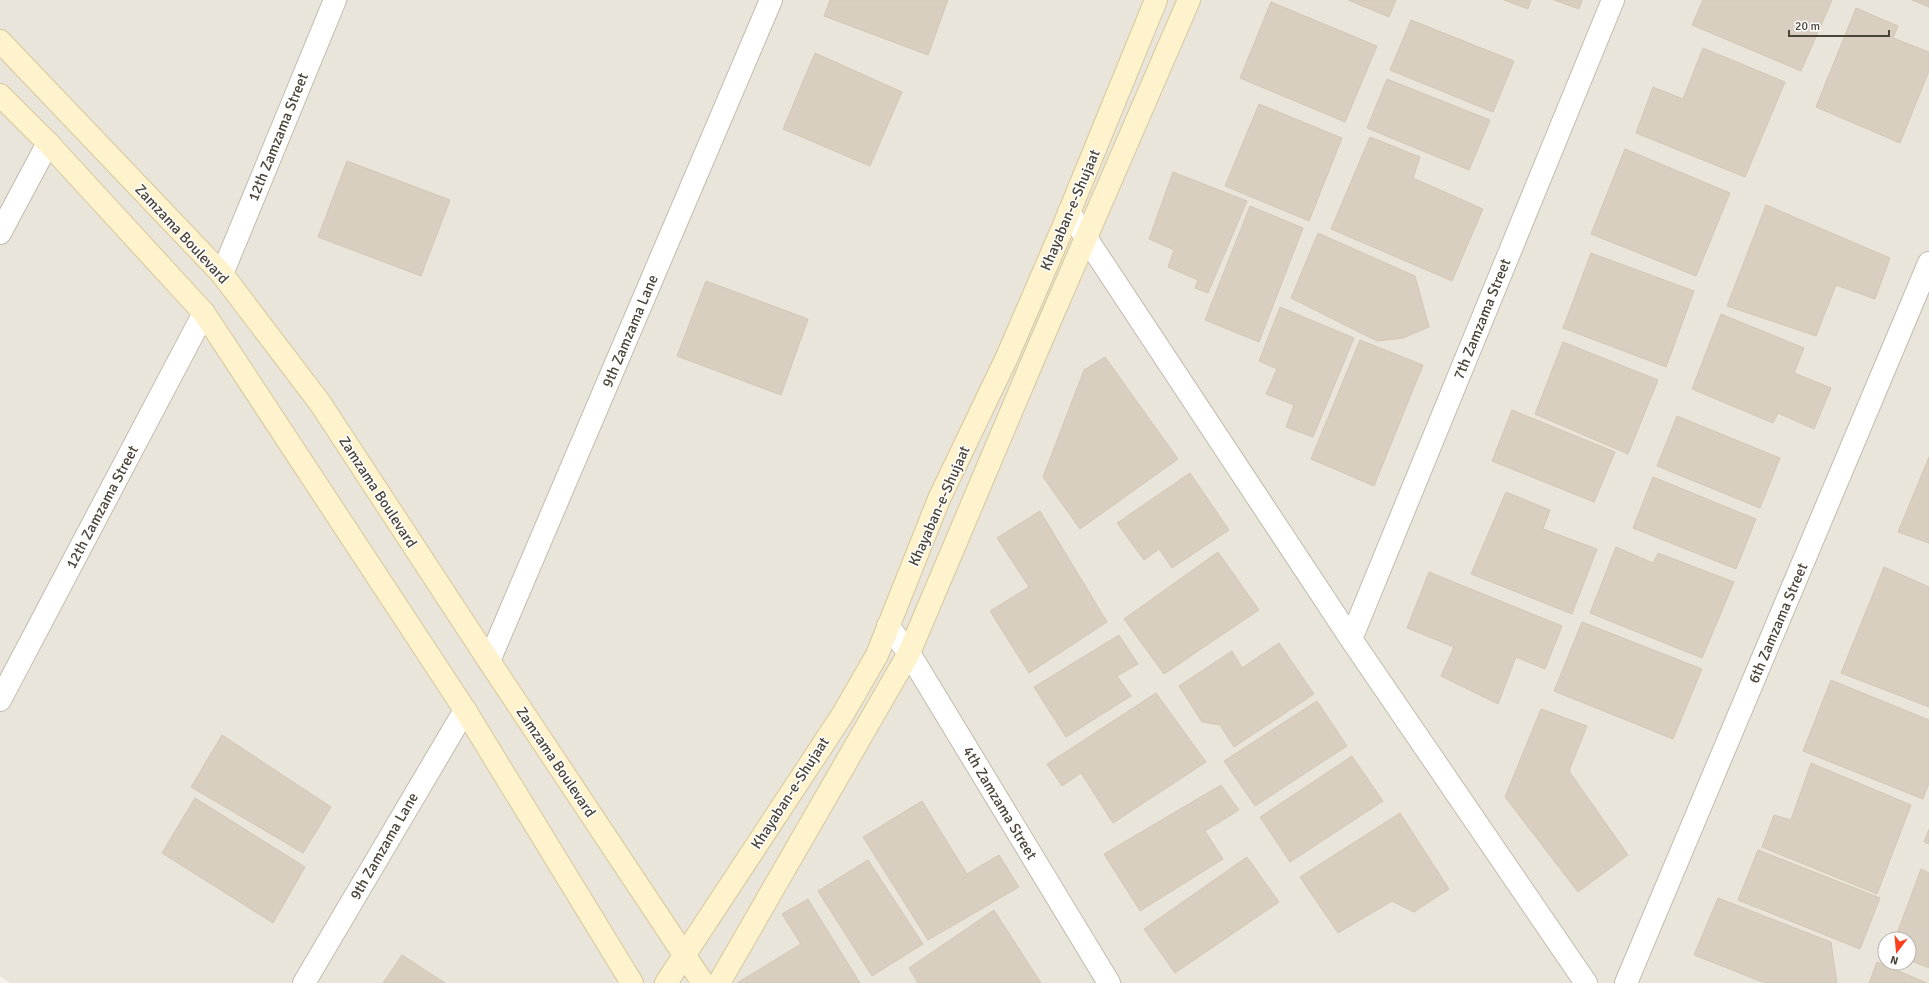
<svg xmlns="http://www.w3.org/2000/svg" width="1929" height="983" font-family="Signika,sans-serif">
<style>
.residential{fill:#eae5da;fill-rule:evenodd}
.building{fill:#d8cfc1;stroke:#d3c7b4}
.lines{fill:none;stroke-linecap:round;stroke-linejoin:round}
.street-casing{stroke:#c2bbae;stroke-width:24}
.secondary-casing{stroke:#d6c79b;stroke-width:24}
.street{stroke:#fff;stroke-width:22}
.secondary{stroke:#fff3cd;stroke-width:22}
.labels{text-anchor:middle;stroke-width:3;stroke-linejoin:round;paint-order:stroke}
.street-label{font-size:15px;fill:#4b4439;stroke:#fff}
</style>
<rect width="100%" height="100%" fill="#f6f3ec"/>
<path class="residential" d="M 0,0 L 1929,0 L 1929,983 L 10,983 L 0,976 ZM 1885,939 L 1909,939 L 1909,963 L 1885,963 Z"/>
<path class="building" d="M 830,0 L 948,0 L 928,55 L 824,16 Z
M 1348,0 L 1396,0 L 1389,17 Z
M 1504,0 L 1531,0 L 1528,9 Z
M 1554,0 L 1582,0 L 1579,9 Z
M 1703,0 L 1832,0 L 1801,71 L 1692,25 Z
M 1912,0 L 1929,0 L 1929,7 Z
M 1271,2 L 1377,46 L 1345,122 L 1240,78 Z
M 1856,8 L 1898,26 L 1893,38 L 1929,52 L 1929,71 L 1900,143 L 1816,107 Z
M 1411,20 L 1514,61 L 1493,112 L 1390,70 Z
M 1703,48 L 1785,82 L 1745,177 L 1636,133 L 1653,87 L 1683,99 Z
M 815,53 L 902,92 L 870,166 L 783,129 Z
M 1387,79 L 1490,120 L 1469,170 L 1367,128 Z
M 1259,104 L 1342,138 L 1309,221 L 1225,186 Z
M 1370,137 L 1420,157 L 1413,178 L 1483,209 L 1452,281 L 1331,229 Z
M 1625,149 L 1730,193 L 1696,276 L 1591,234 Z
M 347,161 L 450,200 L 421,276 L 318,237 Z
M 1173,172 L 1247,201 L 1208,293 L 1195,288 L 1198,280 L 1168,267 L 1174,250 L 1149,239 Z
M 1766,205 L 1890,258 L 1875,299 L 1836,285 L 1816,336 L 1727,306 Z
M 1250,206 L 1303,228 L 1259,342 L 1205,320 Z
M 1318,233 L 1415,276 L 1429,327 L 1403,338 L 1377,341 L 1291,298 Z
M 1591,253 L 1694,291 L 1666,367 L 1563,328 Z
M 706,281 L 808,319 L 781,395 L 677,356 Z
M 1280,307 L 1354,338 L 1313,437 L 1286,427 L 1294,405 L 1266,394 L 1277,369 L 1259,361 Z
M 1721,314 L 1804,348 L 1794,373 L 1831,388 L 1814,429 L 1778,413 L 1773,423 L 1692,389 Z
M 1360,340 L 1423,365 L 1374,486 L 1311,459 Z
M 1563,342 L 1658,380 L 1628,454 L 1535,414 Z
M 1105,357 L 1178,459 L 1080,529 L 1043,477 L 1084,370 Z
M 1512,410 L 1615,452 L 1594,502 L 1492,461 Z
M 1677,416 L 1780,458 L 1760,508 L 1657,466 Z
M 1929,457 L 1929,543 L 1898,532 Z
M 1190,473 L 1229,530 L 1172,568 L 1159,549 L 1144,560 L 1117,523 Z
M 1653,477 L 1756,519 L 1736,569 L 1633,528 Z
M 1506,492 L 1550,510 L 1543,529 L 1597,549 L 1572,614 L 1471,574 Z
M 1040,511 L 1107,622 L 1029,673 L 990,611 L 1029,587 L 997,538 Z
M 1616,547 L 1653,563 L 1658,553 L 1734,582 L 1702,658 L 1590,613 Z
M 1218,552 L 1259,610 L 1164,674 L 1124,619 Z
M 1884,567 L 1929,587 L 1929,707 L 1841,673 Z
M 1429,572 L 1562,626 L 1545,669 L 1516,657 L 1498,704 L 1441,676 L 1454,647 L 1407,628 Z
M 1582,622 L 1702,669 L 1673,739 L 1554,691 Z
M 1119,635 L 1138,664 L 1117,676 L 1131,696 L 1066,737 L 1034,687 Z
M 1279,643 L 1314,694 L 1234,747 L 1220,725 L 1202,722 L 1179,686 L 1232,651 L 1242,668 Z
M 1831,680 L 1929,720 L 1929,783 L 1923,799 L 1803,751 Z
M 1156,693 L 1206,762 L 1113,823 L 1081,773 L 1062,786 L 1047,764 Z
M 1317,701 L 1347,746 L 1255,806 L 1224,761 Z
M 1541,709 L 1587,726 L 1569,771 L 1628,855 L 1578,892 L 1505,797 Z
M 222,735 L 331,807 L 303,853 L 191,787 Z
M 1352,756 L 1383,801 L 1290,862 L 1260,817 Z
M 1811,763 L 1911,805 L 1877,894 L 1762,847 L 1774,815 L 1791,820 Z
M 1221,785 L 1239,810 L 1205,831 L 1223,859 L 1140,911 L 1104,854 Z
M 195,798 L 305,867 L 273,923 L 162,853 Z
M 922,801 L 967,874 L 999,855 L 1019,887 L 928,940 L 863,837 Z
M 1400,813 L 1449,889 L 1414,912 L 1392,901 L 1338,933 L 1300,877 Z
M 1929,829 L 1929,844 L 1924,842 Z
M 1758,850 L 1880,898 L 1860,949 L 1738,900 Z
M 1247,857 L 1279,902 L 1175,973 L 1144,929 Z
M 868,860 L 923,944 L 872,976 L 818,891 Z
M 1921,869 L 1929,873 L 1929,968 L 1909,960 L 1909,939 L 1895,939 Z
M 1718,898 L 1831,942 L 1837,983 L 1765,983 L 1694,955 Z
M 808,899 L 860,983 L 737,983 L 801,944 L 782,914 Z
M 994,910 L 1041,983 L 918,983 L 909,968 Z
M 402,955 L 445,983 L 383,983 Z
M 1877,962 L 1927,983 L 1869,983 Z"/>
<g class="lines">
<defs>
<path id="street" d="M 1069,212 L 1351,639 L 1586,983
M 0,233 L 48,143
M 222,274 L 335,0
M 888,626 L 909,653 L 1109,983
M 1351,639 L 1613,0
M 489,661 L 771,0
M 0,700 L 204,313
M 304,983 L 465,710
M 1626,983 L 1929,263"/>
<path id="secondary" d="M 0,41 L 222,274 L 320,403 L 489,661 L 703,983
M 0,95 L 48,143 L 204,313 L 465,710 L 632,983
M 666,983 L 843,714 L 877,655 L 939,499 L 1007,357 L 1064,225 L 1156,0
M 719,983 L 909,653 L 1039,346 L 1189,0"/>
</defs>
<use href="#street" class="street-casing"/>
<use href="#secondary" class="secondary-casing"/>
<use href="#street" class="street"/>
<use href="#secondary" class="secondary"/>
</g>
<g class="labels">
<g class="street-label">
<text transform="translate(278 137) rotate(-68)" y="5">12th Zamzama Street</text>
<text transform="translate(1070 210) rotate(-67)" y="5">Khayaban-e-Shujaat</text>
<text transform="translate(182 234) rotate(47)" y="5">Zamzama Boulevard</text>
<text transform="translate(1482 319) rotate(-68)" y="5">7th Zamzama Street</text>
<text transform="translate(630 331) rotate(-67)" y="5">9th Zamzama Lane</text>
<text transform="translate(378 492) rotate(57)" y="5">Zamzama Boulevard</text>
<text transform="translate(939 506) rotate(-66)" y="5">Khayaban-e-Shujaat</text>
<text transform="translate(102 507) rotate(-62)" y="5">12th Zamzama Street</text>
<text transform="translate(1778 623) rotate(-67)" y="5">6th Zamzama Street</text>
<text transform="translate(556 762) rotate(56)" y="5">Zamzama Boulevard</text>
<text transform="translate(790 793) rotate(-57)" y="5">Khayaban-e-Shujaat</text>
<text transform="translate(1000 803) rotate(59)" y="5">4th Zamzama Street</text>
<text transform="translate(384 846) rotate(-60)" y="5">9th Zamzama Lane</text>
</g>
</g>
<g transform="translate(1897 951) rotate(196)"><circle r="19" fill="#ffffff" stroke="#b7b4b0"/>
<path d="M0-3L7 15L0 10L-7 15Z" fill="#fc3f1d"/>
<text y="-6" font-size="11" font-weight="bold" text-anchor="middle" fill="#4b4439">N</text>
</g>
<path d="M1789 30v6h100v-6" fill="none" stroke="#4b4439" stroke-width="2"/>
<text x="1795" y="30" font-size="12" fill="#4b4439" stroke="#ffffff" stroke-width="3" paint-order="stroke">20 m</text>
</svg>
